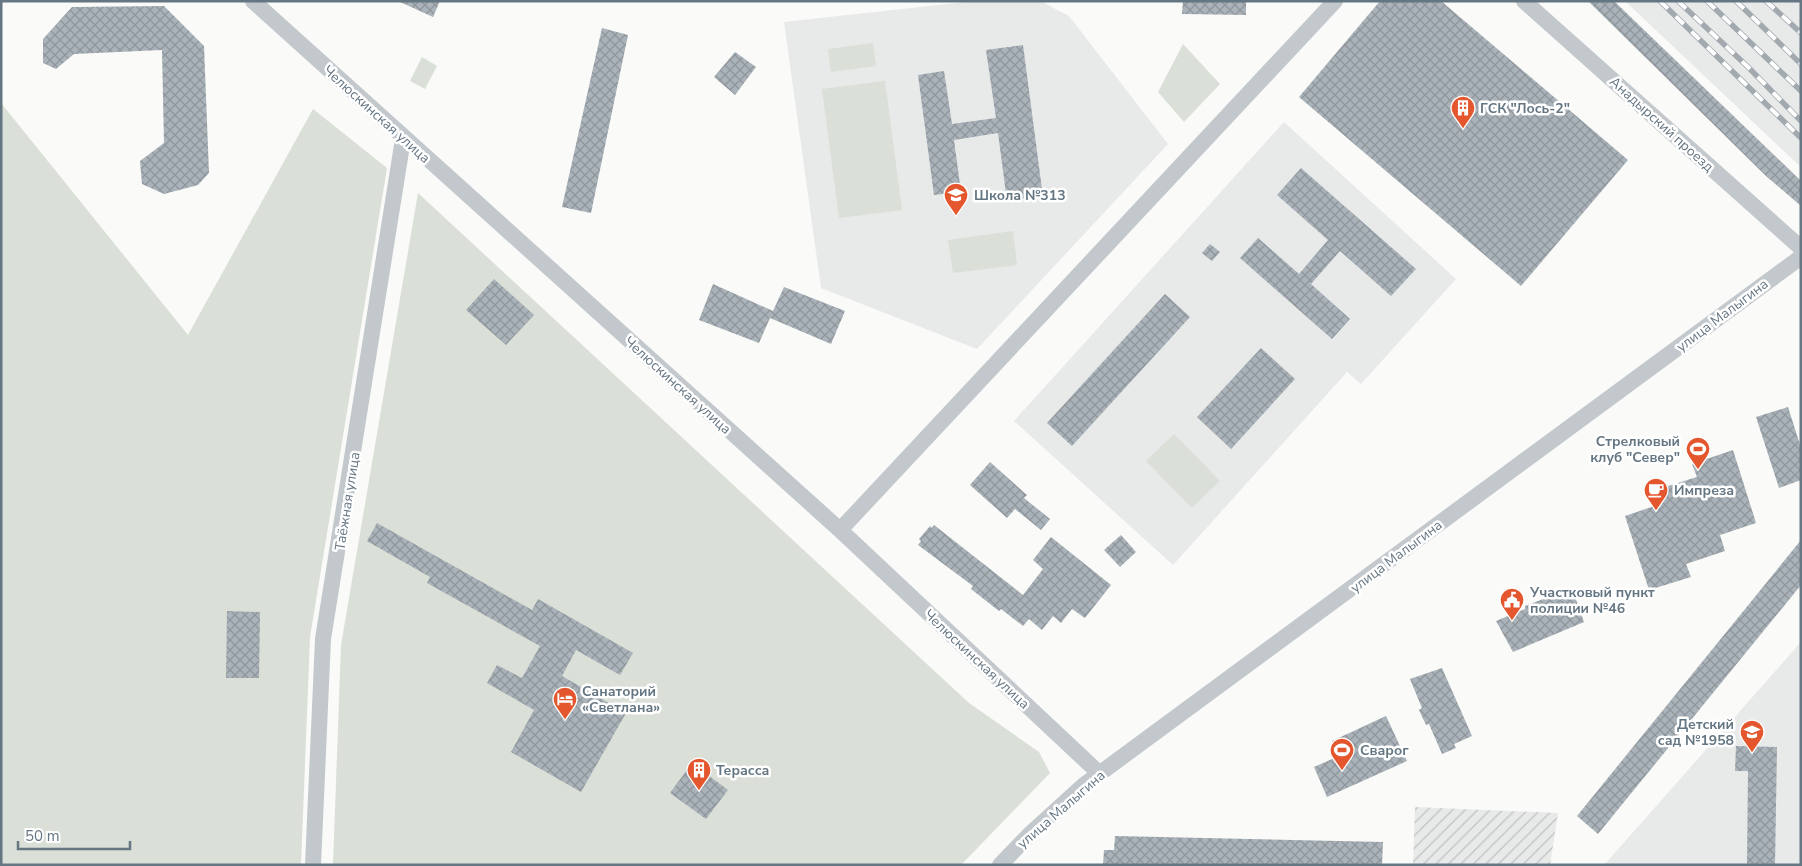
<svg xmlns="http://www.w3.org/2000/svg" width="1802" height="866" font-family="'Nunito Sans',sans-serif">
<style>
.built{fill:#e8e9e9}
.industrial{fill:url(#industrial-furrows)}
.park{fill:#dadfd7}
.building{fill:url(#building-cross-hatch)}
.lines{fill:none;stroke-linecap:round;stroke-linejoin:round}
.minor{stroke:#c3c8cc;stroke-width:16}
.rail-casing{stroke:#a2aab0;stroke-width:5.5}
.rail{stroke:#fff;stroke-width:4;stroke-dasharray:11;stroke-linecap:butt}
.labels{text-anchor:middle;stroke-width:5;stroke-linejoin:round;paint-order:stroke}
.poi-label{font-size:14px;font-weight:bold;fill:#657683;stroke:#fff;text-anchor:start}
.street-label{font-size:14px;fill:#657683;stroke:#fff}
</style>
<defs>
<pattern id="industrial-furrows" width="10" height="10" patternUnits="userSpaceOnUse" patternTransform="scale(1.25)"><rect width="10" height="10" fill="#e8e9e9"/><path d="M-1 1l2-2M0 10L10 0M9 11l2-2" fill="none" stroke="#c0c1c2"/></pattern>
<pattern id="building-cross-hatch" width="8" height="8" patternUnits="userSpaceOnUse" patternTransform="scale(1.25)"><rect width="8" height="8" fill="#aab3b9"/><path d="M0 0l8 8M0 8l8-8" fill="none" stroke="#8e969c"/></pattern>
</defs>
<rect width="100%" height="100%" fill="#fafaf8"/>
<path class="built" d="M 974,1 L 1040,1 L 1069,16 L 1168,144 L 977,349 L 821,288 L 784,22 Z
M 1625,1 L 1801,1 L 1801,167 L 1788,155 Z
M 1284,122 L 1456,279 L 1361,384 L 1347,372 L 1173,565 L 1014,421 Z
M 1801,642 L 1801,865 L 1605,864 Z"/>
<path class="industrial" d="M 1415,807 L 1558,813 L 1550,865 L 1413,865 Z"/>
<path class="park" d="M 873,43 L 876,66 L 831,72 L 828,49 Z
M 1183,44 L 1220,84 L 1184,122 L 1158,92 Z
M 422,57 L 437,66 L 425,89 L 410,81 Z
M 885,81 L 902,210 L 839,218 L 822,89 Z
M 1,103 L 188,335 L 313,109 L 387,168 L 310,637 L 301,865 L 1,865 Z
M 418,193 L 969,703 L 1039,752 L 1050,773 L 961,865 L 333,865 L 341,645 Z
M 1013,231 L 1017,265 L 953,273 L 948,240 Z
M 1174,434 L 1220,481 L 1192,508 L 1146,461 Z"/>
<path class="building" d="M 398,1 L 440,1 L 433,17 Z
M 1183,1 L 1246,1 L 1246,15 L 1182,14 Z
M 1380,1 L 1441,1 L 1628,160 L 1521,286 L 1299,97 Z
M 1588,1 L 1614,1 L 1801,181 L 1801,206 L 1766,176 Z
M 164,6 L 204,46 L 209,173 L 198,185 L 164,194 L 142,184 L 140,161 L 164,143 L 162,50 L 74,54 L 56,69 L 43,63 L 43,39 L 72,7 Z
M 602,28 L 628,35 L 591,213 L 562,207 Z
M 1023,45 L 1043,197 L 1007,201 L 998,133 L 954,140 L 961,192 L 934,195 L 918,75 L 944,71 L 952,124 L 996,118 L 986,50 Z
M 735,52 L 756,67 L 735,95 L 714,77 Z
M 1301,168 L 1416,269 L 1391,296 L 1340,251 L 1311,284 L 1350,319 L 1332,339 L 1240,258 L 1258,238 L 1299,274 L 1328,240 L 1277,195 Z
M 1210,244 L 1220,252 L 1212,261 L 1202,253 Z
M 494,279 L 534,315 L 506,345 L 466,310 Z
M 713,284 L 773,311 L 784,287 L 845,311 L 831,344 L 770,318 L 759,343 L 699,320 Z
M 1165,294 L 1190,317 L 1072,446 L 1047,423 Z
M 1261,348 L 1295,379 L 1231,449 L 1197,417 Z
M 1788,407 L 1801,448 L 1801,480 L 1779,488 L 1756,417 Z
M 1733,450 L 1756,523 L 1720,535 L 1725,551 L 1686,564 L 1691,577 L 1649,590 L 1625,516 L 1663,503 L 1658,489 L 1697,477 L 1692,464 Z
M 990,462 L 1027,495 L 1024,498 L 1050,519 L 1041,530 L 1015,509 L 1007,518 L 970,485 Z
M 377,523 L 532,610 L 538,599 L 633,653 L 620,675 L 576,650 L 562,676 L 626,713 L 581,792 L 511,752 L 534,710 L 487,683 L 497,665 L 522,678 L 540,646 L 427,583 L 430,577 L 367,541 Z
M 934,525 L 1023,595 L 1043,569 L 1033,560 L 1051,537 L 1111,585 L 1085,618 L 1072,609 L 1061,623 L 1053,616 L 1042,630 L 1029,619 L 1023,626 L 1001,609 L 999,611 L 971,589 L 973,586 L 918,545 L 921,541 L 919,539 L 930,526 L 932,528 Z
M 1121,535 L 1136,552 L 1120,567 L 1104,550 Z
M 1801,540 L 1801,585 L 1598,834 L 1577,816 Z
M 1572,588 L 1584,622 L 1513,652 L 1496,621 L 1525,609 L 1525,606 Z
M 227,611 L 260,612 L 259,678 L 226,678 Z
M 1442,668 L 1472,736 L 1454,744 L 1456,748 L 1442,754 L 1429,724 L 1426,725 L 1419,710 L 1422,708 L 1410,679 Z
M 1386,716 L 1407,761 L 1327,797 L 1314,767 L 1339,756 L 1332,741 Z
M 1736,746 L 1777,747 L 1775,865 L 1747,865 L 1748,771 L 1735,771 Z
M 692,763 L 728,790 L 706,819 L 670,793 Z
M 1115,836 L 1383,842 L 1382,865 L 1103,865 L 1104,850 L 1114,850 Z"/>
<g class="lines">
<path class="minor" d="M 253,1 L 840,530 L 1100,774
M 1524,1 L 1801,248
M 840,530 L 1335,1
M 313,865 L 323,639 L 403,139
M 1000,865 L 1029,835 L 1084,785 L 1801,257"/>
<defs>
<path id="rail" d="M 1660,1 L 1801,138
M 1678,1 L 1748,67 L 1801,121
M 1707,1 L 1801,91
M 1736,1 L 1801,64
M 1766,1 L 1801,33"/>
</defs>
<use href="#rail" class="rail-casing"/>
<use href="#rail" class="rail"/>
</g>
<defs>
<symbol id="building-pin" viewBox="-11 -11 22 30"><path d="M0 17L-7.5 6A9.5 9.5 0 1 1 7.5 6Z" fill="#e4572e" stroke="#fff"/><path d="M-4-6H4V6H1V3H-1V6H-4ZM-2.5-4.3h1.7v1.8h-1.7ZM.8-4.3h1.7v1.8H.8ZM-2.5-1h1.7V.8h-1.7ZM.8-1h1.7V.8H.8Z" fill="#fff"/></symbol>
<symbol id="school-pin" viewBox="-11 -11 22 30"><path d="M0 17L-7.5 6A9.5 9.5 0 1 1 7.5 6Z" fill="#e4572e" stroke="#fff"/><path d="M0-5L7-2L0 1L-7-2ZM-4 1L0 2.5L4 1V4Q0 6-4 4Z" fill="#fff"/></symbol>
<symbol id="stadium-pin" viewBox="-11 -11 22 30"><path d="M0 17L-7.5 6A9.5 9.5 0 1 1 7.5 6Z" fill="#e4572e" stroke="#fff"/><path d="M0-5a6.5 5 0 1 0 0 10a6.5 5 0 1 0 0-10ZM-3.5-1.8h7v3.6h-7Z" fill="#fff"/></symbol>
<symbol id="cafe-pin" viewBox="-11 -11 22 30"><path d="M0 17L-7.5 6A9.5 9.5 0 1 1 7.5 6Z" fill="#e4572e" stroke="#fff"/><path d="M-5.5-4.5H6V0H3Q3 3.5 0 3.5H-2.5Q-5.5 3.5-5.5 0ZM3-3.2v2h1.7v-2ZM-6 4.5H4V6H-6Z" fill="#fff"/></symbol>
<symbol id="civic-pin" viewBox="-11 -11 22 30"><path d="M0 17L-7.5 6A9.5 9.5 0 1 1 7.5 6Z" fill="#e4572e" stroke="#fff"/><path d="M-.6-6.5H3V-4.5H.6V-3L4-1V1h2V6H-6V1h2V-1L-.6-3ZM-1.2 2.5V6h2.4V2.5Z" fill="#fff"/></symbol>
<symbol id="hotel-pin" viewBox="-11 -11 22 30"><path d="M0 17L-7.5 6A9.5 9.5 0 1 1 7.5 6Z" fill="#e4572e" stroke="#fff"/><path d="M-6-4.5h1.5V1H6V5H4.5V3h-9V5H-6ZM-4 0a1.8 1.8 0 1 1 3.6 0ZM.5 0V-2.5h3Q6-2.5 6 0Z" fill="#fff"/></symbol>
</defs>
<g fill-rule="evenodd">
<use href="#building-pin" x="1449" y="94" width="28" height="38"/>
<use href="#school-pin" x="942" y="181" width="28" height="38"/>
<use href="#stadium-pin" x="1684" y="435" width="28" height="38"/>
<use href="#cafe-pin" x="1642" y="476" width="28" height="38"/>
<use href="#civic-pin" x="1498" y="586" width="28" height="38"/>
<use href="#hotel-pin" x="551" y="685" width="28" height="38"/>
<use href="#school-pin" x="1738" y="718" width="28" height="38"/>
<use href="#stadium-pin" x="1328" y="736" width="28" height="38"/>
<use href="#building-pin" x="685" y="756" width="28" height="38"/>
</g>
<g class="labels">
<g class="poi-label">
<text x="1480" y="113">ГСК "Лось-2"</text>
<text x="974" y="200">Школа №313</text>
<text x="1680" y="446" text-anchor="end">Стрелковый<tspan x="1680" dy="16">клуб "Север"</tspan></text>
<text x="1674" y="495">Импреза</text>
<text x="1530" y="597">Участковый пункт<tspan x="1530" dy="16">полиции №46</tspan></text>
<text x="582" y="696">Санаторий<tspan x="582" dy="16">«Светлана»</tspan></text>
<text x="1734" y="729" text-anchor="end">Детский<tspan x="1734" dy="16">сад №1958</tspan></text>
<text x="1360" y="755">Сварог</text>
<text x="716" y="775">Терасса</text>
</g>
<g class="street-label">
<text transform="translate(377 114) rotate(42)" y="5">Челюскинская улица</text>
<text transform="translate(1662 124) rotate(42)" y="5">Анадырский проезд</text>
<text transform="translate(1722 315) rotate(-37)" y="5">улица Малыгина</text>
<text transform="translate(678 385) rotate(42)" y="5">Челюскинская улица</text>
<text transform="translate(347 501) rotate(-81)" y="5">Таёжная улица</text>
<text transform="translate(1396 556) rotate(-37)" y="5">улица Малыгина</text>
<text transform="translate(977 659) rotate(43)" y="5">Челюскинская улица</text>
<text transform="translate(1061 809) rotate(-41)" y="5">улица Малыгина</text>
</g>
</g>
<rect width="1802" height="866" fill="none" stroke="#657683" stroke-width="5"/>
<path d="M18 841v8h112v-8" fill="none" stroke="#657683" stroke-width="2.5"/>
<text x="25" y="841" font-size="15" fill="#657683" stroke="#ffffff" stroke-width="4" paint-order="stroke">50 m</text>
</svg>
